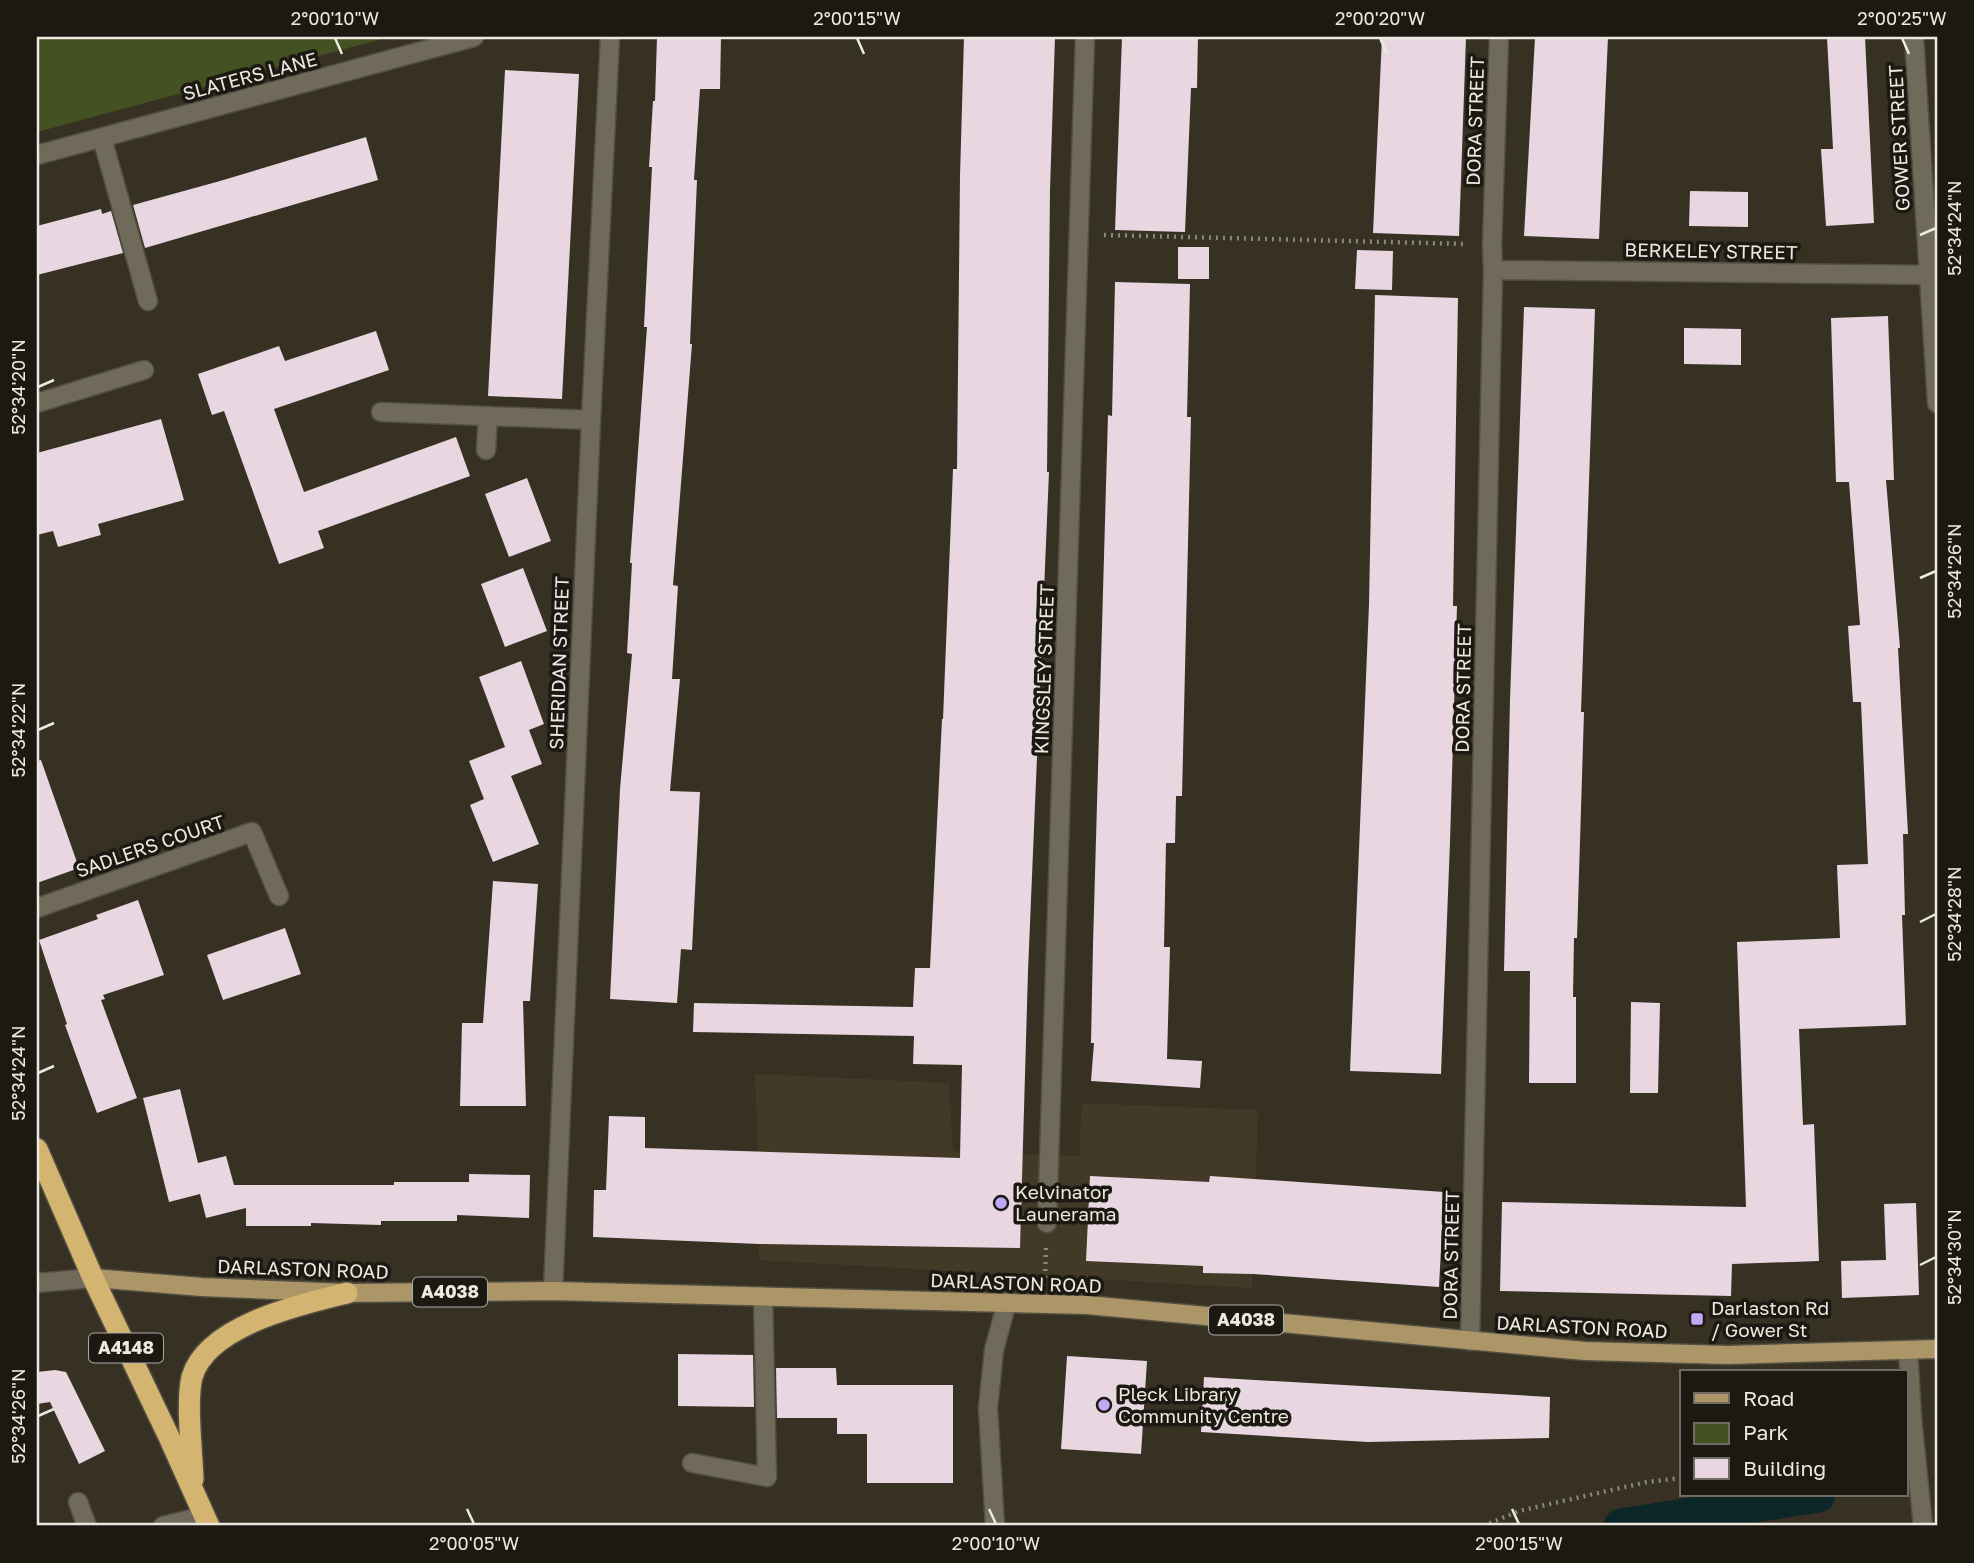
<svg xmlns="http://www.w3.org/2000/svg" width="1974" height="1563" font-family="'Golos Text',sans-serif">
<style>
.built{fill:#423a26}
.green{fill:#445122}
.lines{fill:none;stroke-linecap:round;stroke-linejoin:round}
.canal{stroke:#0d2627;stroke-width:35}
.building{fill:#e8d6e0}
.lane-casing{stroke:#544f43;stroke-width:21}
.street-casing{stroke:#544f43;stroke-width:21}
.secondary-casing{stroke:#544f43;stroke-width:21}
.primary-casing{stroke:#544f43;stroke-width:21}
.highway-casing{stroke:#544f43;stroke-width:24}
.path{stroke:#8c877b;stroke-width:4.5;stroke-dasharray:2 5;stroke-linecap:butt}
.lane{stroke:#706a5b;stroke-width:18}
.street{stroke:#706a5b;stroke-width:18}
.secondary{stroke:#706a5b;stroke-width:18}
.primary{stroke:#ac9668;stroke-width:18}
.highway{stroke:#d4b471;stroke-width:21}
.street-bridge-casing{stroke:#544f43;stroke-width:21;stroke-linecap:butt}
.street-bridge{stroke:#706a5b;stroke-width:18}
.ticks{fill:none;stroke:#ede9e1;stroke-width:2.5}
.poi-dot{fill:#c0a8f4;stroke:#1c1913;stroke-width:2.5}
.labels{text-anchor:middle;stroke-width:7;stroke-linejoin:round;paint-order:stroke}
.shield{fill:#1c1913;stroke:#aeaba3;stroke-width:2}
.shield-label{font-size:18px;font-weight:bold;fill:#ede9e1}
.street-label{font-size:19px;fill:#ede9e1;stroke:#1c1913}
.poi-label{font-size:19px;fill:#ede9e1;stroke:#1c1913;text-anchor:start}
.neatline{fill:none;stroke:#ede9e1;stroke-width:2.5}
.ticks-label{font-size:18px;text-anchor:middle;fill:#ede9e1}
</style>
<rect width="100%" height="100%" fill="#373123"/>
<path class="built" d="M 755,1074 L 949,1083 L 953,1151 L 1079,1156 L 1082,1103 L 1258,1110 L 1252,1288 L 759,1260 L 758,1153 Z"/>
<path class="green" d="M 37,37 L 389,37 L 37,132 Z"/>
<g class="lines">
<path class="canal" d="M 1621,1526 L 1818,1495"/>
</g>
<path class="building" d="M 657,37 L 721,37 L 720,89 L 700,89 L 694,180 L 697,180 L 690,344 L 692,344 L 673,585 L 678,586 L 672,679 L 680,679 L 670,791 L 700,792 L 692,950 L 681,949 L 677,1003 L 610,999 L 620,789 L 632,654 L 627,653 L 632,563 L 630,563 L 647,327 L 644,327 L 652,167 L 649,167 L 653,101 L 655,101 Z
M 964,37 L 1055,37 L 1050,190 L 1047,472 L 1049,472 L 1028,971 L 1020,1248 L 759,1244 L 593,1237 L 594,1190 L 606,1190 L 609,1116 L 645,1117 L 645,1148 L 960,1158 L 962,1065 L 913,1064 L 914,1036 L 693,1032 L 694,1003 L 913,1007 L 915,968 L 930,968 L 942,719 L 943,719 L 953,469 L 957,469 L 960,176 Z
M 1122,37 L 1198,37 L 1197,88 L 1191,88 L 1185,232 L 1115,230 Z
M 1382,37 L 1466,37 L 1459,236 L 1373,233 Z
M 1535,37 L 1608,37 L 1599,239 L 1524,236 Z
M 1827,37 L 1865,37 L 1874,223 L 1826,226 L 1821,149 L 1833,149 Z
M 505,70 L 579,74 L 562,399 L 488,396 Z
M 366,137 L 378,180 L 145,248 L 133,205 L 220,181 Z
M 1690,191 L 1748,192 L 1748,227 L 1689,226 Z
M 101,209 L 102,214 L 111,211 L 123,253 L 37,275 L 37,226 Z
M 1178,247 L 1209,247 L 1209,279 L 1178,279 Z
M 1357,250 L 1393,251 L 1392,290 L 1355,289 Z
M 1115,282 L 1190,284 L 1187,417 L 1191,417 L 1182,796 L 1176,796 L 1175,843 L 1166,843 L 1164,947 L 1170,947 L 1167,1059 L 1202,1061 L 1200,1088 L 1091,1081 L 1094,1043 L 1091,1043 L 1093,945 L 1108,415 L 1112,416 Z
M 1375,295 L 1458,298 L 1453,606 L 1457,606 L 1450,842 L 1441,1074 L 1350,1071 L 1369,604 Z
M 1524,307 L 1595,309 L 1581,712 L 1584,712 L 1577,938 L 1574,938 L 1573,997 L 1576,997 L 1576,1083 L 1529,1083 L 1530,971 L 1504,971 L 1510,700 Z
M 1888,316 L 1894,480 L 1886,480 L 1900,648 L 1898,648 L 1908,834 L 1903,834 L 1905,915 L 1902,915 L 1906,1025 L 1799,1029 L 1803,1125 L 1814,1124 L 1819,1261 L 1732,1264 L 1731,1296 L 1500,1291 L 1502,1202 L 1746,1207 L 1737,942 L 1840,938 L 1837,865 L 1868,864 L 1861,702 L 1853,702 L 1848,626 L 1860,625 L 1849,482 L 1836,482 L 1831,318 Z
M 1684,328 L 1741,329 L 1741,365 L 1684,364 Z
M 376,331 L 389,370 L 274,409 L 304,492 L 456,437 L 470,476 L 318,531 L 324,548 L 279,564 L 224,411 L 212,415 L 198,374 L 279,346 L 285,361 Z
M 161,419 L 184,500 L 98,524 L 101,535 L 58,547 L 53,531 L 37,535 L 37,453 Z
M 527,478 L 551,541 L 509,557 L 485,494 Z
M 523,568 L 547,631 L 505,647 L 481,584 Z
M 521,661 L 544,724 L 529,730 L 542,764 L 511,776 L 539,844 L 493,862 L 470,805 L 484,799 L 469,761 L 505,747 L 479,677 Z
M 41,760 L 79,868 L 37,883 L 37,761 Z
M 493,881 L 538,884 L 530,1001 L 523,1001 L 526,1106 L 460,1106 L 462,1023 L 483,1023 Z
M 138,900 L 164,975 L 103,995 L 105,999 L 101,1000 L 137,1098 L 97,1113 L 65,1025 L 67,1024 L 39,940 L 98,919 L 96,915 Z
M 285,928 L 301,974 L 223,1000 L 207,955 Z
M 1631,1002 L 1660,1003 L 1658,1093 L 1630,1093 Z
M 180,1089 L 198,1163 L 226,1156 L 234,1185 L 394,1185 L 394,1182 L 469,1182 L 469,1174 L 530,1175 L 529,1218 L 457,1215 L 457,1221 L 381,1221 L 381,1225 L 311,1223 L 311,1226 L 246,1226 L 246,1208 L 206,1218 L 200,1194 L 169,1202 L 143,1098 Z
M 1090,1176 L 1209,1182 L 1210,1176 L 1444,1192 L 1439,1287 L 1253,1274 L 1203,1273 L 1203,1266 L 1086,1261 Z
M 1916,1203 L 1919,1295 L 1842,1298 L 1841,1261 L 1886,1260 L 1884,1204 Z
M 678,1354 L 753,1355 L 754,1407 L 678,1406 Z
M 1067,1356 L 1147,1361 L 1141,1454 L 1061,1449 Z
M 776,1368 L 836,1368 L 837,1385 L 953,1385 L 953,1483 L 867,1483 L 867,1434 L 837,1434 L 837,1418 L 777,1418 Z
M 55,1370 L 66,1372 L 105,1451 L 79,1464 L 50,1402 L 37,1404 L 37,1372 Z
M 1204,1377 L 1550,1397 L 1549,1438 L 1368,1442 L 1201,1432 Z"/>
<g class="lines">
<defs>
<path id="lane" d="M 102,138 L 148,301
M 37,403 L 144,370
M 692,1463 L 767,1477 L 763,1297
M 78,1502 L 87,1526
M 163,1526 L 204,1516"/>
<path id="street" d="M 1914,37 L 1937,403
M 37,155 L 474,37
M 1493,270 L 1937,275
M 381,412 L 591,420
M 486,450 L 488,416
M 37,908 L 252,832 L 279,896
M 1047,1223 L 1085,37
M 553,1291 L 591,420 L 610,37
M 1470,1341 L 1493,270 L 1492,245 L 1499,37
M 1908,1350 L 1912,1418
M 995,1526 L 988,1408 L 994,1350 L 1007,1302"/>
<path id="secondary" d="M 37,1283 L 93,1278"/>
<path id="primary" d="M 93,1278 L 202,1287 L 347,1293 L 553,1291 L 1087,1305 L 1585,1351 L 1728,1355 L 1937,1349"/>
<path id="highway" d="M 37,1149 L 93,1278 L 169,1437 L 209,1526
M 193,1479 C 192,1452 186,1401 192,1377 C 207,1325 302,1304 347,1293"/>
</defs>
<use href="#lane" class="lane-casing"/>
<use href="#street" class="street-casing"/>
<use href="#secondary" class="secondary-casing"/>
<use href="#primary" class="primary-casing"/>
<use href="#highway" class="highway-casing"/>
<path class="path" d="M 1104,235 L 1467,244
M 1045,1278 L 1046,1248
M 1483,1526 L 1519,1511 L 1647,1482 L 1682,1478"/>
<use href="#lane" class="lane"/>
<use href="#street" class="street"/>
<use href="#secondary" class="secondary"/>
<use href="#primary" class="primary"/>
<use href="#highway" class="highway"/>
<defs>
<path id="street-bridge" d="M 1912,1418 L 1923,1526"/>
</defs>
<use href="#street-bridge" class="street-bridge-casing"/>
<use href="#street-bridge" class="street-bridge"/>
</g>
<path class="ticks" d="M 335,38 L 342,54M 857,38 L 864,54M 1380,38 L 1387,54M 1902,38 L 1909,54M 1920,235 L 1936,228M 38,387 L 54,380M 1920,578 L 1936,571M 38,730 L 54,723M 1920,922 L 1936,914M 38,1073 L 54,1066M 1920,1265 L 1936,1257M 38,1416 L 54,1409M 467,1509 L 474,1524M 989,1509 L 996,1524M 1512,1509 L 1519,1524"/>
<g class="poi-dot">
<circle cx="1001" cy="1203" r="7"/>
<rect x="1690" y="1312" width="14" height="14" rx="3.5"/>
<circle cx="1104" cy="1405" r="7"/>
</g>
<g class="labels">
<g class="shield">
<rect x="413" y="1277.5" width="74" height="29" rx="5"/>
<rect x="1209" y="1305.5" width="74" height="29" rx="5"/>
<rect x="89" y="1333.5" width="74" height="29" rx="5"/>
</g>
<g class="shield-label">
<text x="450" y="1298">A4038</text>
<text x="1246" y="1326">A4038</text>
<text x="126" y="1354">A4148</text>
</g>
<g class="street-label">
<text transform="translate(250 76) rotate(-15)" y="7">SLATERS LANE</text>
<text transform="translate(1475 121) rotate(-88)" y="7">DORA STREET</text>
<text transform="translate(1899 138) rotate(-93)" y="7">GOWER STREET</text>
<text transform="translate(1711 251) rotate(1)" y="7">BERKELEY STREET</text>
<text transform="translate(559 663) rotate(-88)" y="7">SHERIDAN STREET</text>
<text transform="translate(1044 669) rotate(-88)" y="7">KINGSLEY STREET</text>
<text transform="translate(1463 688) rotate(-89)" y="7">DORA STREET</text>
<text transform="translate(150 846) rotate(-19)" y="7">SADLERS COURT</text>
<text transform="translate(1451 1255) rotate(-89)" y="7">DORA STREET</text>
<text transform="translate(303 1269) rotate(2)" y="7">DARLASTON ROAD</text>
<text transform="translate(1016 1283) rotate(2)" y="7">DARLASTON ROAD</text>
<text transform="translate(1582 1327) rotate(3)" y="7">DARLASTON ROAD</text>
</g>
<g class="poi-label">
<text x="1015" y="1199">Kelvinator<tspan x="1015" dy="22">Launerama</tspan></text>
<text x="1711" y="1315">Darlaston Rd<tspan x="1711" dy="22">/ Gower St</tspan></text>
<text x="1118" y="1401">Pleck Library<tspan x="1118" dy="22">Community Centre</tspan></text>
</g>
</g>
<rect width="1974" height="1563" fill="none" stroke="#1c1913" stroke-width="77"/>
<rect x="1680" y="1370" width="228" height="126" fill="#1c1913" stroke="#706c65" stroke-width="2"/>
<rect x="1694" y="1393" width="35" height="10" fill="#ac9668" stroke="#706c65" stroke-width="2"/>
<text x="1743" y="1406" font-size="21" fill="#ede9e1">Road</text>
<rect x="1694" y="1423" width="35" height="21" fill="#445122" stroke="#706c65" stroke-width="2"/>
<text x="1743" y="1440" font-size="21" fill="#ede9e1">Park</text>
<rect x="1694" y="1458" width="35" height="21" fill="#e8d6e0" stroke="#706c65" stroke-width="2"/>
<text x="1743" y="1476" font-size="21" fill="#ede9e1">Building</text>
<rect x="38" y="38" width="1898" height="1486" class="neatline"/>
<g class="ticks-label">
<text x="335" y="25">2°00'10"W</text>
<text x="857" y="25">2°00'15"W</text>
<text x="1380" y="25">2°00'20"W</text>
<text x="1902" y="25">2°00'25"W</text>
<text transform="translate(1955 228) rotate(-90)" y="6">52°34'24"N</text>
<text transform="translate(19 387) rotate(-90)" y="6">52°34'20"N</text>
<text transform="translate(1955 571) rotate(-90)" y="6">52°34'26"N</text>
<text transform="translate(19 730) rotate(-90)" y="6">52°34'22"N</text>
<text transform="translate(1955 914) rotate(-90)" y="6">52°34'28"N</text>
<text transform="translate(19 1073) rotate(-90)" y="6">52°34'24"N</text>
<text transform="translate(1955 1257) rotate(-90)" y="6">52°34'30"N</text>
<text transform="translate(19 1416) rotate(-90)" y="6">52°34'26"N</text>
<text x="474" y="1550">2°00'05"W</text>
<text x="996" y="1550">2°00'10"W</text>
<text x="1519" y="1550">2°00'15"W</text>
</g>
</svg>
